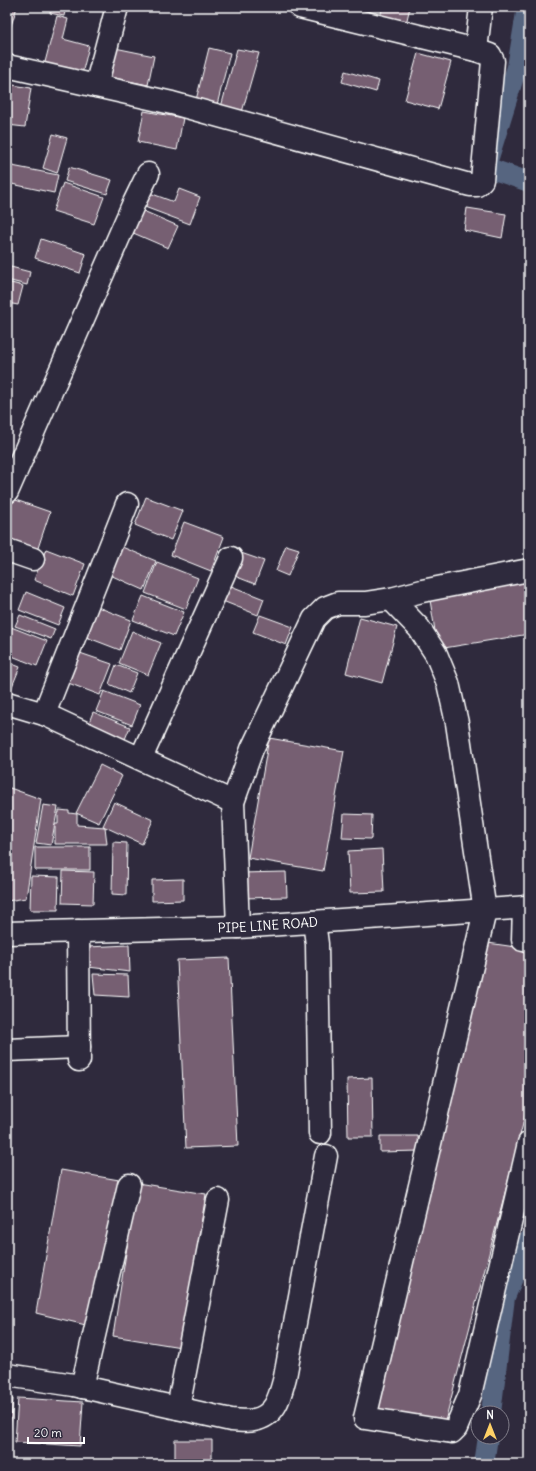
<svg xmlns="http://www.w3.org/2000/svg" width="536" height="1471" font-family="Delius,sans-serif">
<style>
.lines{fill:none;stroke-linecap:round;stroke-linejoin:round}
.canal{stroke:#566580;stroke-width:20}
.building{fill:#765e72;stroke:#fff}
.minor-casing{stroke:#fff;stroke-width:25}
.minor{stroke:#2f2a3d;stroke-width:22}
.labels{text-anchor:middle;stroke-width:3;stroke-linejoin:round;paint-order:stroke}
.street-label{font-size:13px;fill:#fff;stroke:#2f2a3d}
</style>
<rect width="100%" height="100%" fill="#2f2a3d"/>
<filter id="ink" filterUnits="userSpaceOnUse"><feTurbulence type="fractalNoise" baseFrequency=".025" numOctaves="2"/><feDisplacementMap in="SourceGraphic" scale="8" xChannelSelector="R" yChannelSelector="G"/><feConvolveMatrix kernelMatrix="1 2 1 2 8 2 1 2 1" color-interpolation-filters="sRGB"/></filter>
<g filter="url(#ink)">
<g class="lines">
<path class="canal" d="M 527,7 L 517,67 L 486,167 L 529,182
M 491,1413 L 505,1297 L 529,1240
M 484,1464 L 488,1437"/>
</g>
<path class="building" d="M 7,7 L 17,7 L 7,38 Z
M 51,7 L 66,7 L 64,16 L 50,13 Z
M 383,7 L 410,7 L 406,24 L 380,17 Z
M 57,16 L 68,19 L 63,39 L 89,46 L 82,74 L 44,66 Z
M 115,48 L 154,56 L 148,85 L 109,77 Z
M 209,48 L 230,53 L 217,105 L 196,100 Z
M 237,49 L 259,53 L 242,112 L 221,107 Z
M 418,53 L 451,62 L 438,109 L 405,100 Z
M 345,71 L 379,81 L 376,92 L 342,82 Z
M 7,84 L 31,88 L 25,127 L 7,125 Z
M 144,111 L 183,118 L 177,150 L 138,142 Z
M 53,134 L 67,138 L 57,173 L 43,168 Z
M 7,165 L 58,175 L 54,193 L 7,183 Z
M 69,167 L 112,180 L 107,194 L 65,181 Z
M 63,183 L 104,197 L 94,224 L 53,211 Z
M 179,189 L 200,197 L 190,224 L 142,206 L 147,192 L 174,202 Z
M 467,208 L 506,214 L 502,238 L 464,230 Z
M 141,210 L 178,226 L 168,248 L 131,232 Z
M 41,239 L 86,254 L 80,273 L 35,258 Z
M 7,266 L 30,272 L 27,285 L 7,280 Z
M 7,282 L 23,286 L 18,305 L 7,303 Z
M 146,497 L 183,511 L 171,540 L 135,525 Z
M 10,498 L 50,512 L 37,551 L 7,541 L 7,508 Z
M 184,522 L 224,537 L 211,571 L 171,555 Z
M 286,545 L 299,549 L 288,576 L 276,571 Z
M 122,547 L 156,561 L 144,590 L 110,575 Z
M 46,549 L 85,564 L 73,596 L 34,580 Z
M 241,553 L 264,561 L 255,584 L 232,575 Z
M 157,562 L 198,578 L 186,609 L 145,593 Z
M 529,578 L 529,634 L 438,649 L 429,594 Z
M 226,584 L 264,599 L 258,615 L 220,600 Z
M 26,592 L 65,608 L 58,625 L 19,610 Z
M 143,596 L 184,612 L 174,636 L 133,620 Z
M 95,606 L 131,620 L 120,650 L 81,635 Z
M 20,615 L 55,629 L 51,639 L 15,626 Z
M 260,615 L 293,627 L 286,645 L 253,632 Z
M 360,617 L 397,627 L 382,683 L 346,673 Z
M 11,627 L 47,641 L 37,666 L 7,654 L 7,637 Z
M 132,631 L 161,643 L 148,675 L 119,663 Z
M 77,652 L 112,664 L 100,695 L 63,681 Z
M 7,662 L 20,667 L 11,689 L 7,687 Z
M 116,665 L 137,673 L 129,693 L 109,684 Z
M 104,691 L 140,705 L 132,725 L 96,711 Z
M 93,712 L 130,727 L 123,744 L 86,730 Z
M 269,738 L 344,751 L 323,871 L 248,858 Z
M 100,765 L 122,776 L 99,823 L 76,813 Z
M 7,787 L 41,799 L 26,898 L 7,901 Z
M 114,802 L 153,820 L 142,844 L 103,826 Z
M 43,805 L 58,807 L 51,845 L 36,843 Z
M 59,810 L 69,811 L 69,813 L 77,814 L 77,825 L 105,827 L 107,844 L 55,844 L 55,824 L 58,824 L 58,813 L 59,813 Z
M 344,814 L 372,815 L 371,839 L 342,838 Z
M 113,842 L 127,843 L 126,895 L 112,894 Z
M 35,847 L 90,847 L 90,870 L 35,870 Z
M 382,849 L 384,892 L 350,893 L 348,851 Z
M 63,871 L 94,872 L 93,904 L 62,903 Z
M 286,872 L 287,897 L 242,898 L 241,873 Z
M 31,876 L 59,877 L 58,910 L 30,910 Z
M 183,879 L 183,900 L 152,901 L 152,880 Z
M 481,942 L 529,949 L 529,1101 L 443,1429 L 370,1415 Z
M 129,945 L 130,972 L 88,967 L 88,947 Z
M 229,958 L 238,1146 L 186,1148 L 177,960 Z
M 93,974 L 128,975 L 129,997 L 95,995 Z
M 372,1078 L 373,1137 L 348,1137 L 347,1079 Z
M 380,1136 L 418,1136 L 419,1151 L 380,1152 Z
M 61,1170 L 125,1181 L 94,1327 L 36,1313 Z
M 137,1183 L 206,1194 L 181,1347 L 113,1336 Z
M 7,1398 L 13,1399 L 9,1440 L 7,1440 Z
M 18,1398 L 83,1402 L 80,1446 L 15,1442 Z
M 175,1440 L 212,1440 L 212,1464 L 175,1464 Z"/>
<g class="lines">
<defs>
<g id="minor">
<path d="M 476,50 L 481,7"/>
<path d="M 7,66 L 172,103 L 470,185 L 477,185 L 482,180 L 493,61 L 490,55 L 476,50 L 300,7"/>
<path d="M 96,86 L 117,7"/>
<path d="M 7,492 L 133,205 L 148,174"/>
<path d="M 7,550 L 33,559"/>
<path d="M 391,599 L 419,628 L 436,654 L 448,683 L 457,723 L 485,911 L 365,1418 L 452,1432 L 456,1428 L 470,1395 L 529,1143"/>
<path d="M 7,703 L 44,714 L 233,802"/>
<path d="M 44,714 L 127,504"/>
<path d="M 141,758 L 231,558"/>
<path d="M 524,907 L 523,940 L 529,941"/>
<path d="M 314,922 L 317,944 L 320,1133"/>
<path d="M 238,927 L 233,802 L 252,749 L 314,619 L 325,608 L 338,603 L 365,603 L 391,599 L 422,591 L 529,570"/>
<path d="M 78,931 L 79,1060"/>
<path id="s1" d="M 7,933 L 238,927 L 529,907"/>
<path d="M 7,1050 L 79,1047"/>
<path d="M 7,1375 L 74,1385 L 231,1420 C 238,1420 247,1422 254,1420 C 276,1416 280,1396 285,1377 L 326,1156"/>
<path d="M 82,1387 L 129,1185"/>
<path d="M 178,1408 L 218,1200"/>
</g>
</defs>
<use href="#minor" class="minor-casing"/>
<use href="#minor" class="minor"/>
</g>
</g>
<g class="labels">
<g class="street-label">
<text dy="5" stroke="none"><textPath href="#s1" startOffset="261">PIPE LINE ROAD</textPath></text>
</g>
</g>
<rect width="536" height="1471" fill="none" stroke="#2f2a3d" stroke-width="24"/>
<rect x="12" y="12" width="512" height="1447" fill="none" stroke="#fff" stroke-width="1.5" filter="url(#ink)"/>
<g transform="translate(490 1425)"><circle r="19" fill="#2f2a3d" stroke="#827f8b"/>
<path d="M0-3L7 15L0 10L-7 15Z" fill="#ffd166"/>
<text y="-6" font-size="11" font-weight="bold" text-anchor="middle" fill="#ffffff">N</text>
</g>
<path d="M28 1437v6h56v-6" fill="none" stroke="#ffffff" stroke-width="2"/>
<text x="34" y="1437" font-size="12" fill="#ffffff" stroke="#2f2a3d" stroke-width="3" paint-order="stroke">20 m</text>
</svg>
